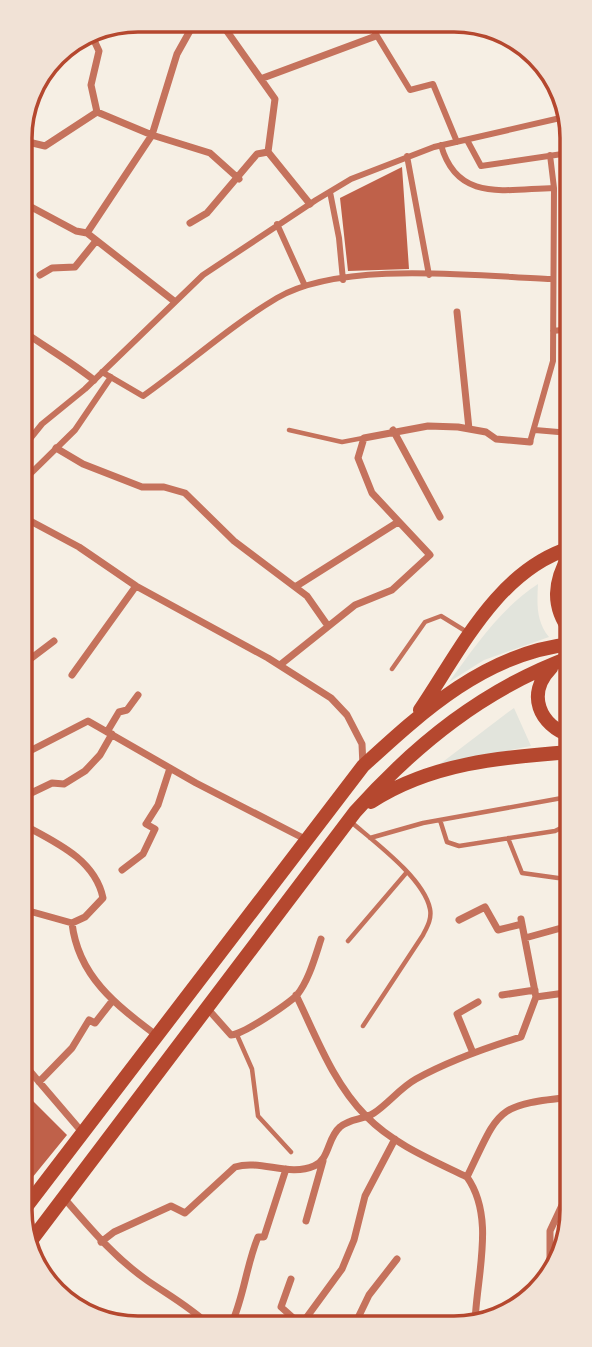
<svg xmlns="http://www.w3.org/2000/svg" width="592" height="1347" font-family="'Titillium Web',sans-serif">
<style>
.green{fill:#e2e4dc}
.building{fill:#bf614a}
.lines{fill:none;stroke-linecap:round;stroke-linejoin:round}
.service{stroke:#c5725c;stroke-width:4.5}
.pedestrian{stroke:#c5725c;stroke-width:6}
.minor{stroke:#c5725c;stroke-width:7}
.primary{stroke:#b5482f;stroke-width:14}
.rim{fill:none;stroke:#b5482f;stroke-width:3.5}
</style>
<rect width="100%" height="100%" fill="#f6efe4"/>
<path class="green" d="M 538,584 C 537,604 536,621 549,637 L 484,660 L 449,682 C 476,645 500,609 538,584 Z
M 571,669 L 571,715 C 561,701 561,690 564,674 Z
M 514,708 L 531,746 L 440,764 L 507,713 Z"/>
<path class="building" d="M 402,167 L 409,269 L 348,271 L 340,198 Z
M 23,1091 L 67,1135 L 23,1189 Z"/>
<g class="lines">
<path class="service" d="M 289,430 L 342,442 L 363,438
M 392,669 L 425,622 L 441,616 L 467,632
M 440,820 L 447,842 L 459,846 L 555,831 L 571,823
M 350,821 C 373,841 424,878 430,909 C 432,919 427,927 423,935 L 363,1026
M 370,838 L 423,823 L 562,798 L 571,802
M 508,838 L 522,873 L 558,878
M 348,941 L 407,872
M 237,1035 L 252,1069 L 258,1116 L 291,1152"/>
<path class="pedestrian" d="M 368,21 L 410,90 L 433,84 L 457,142
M 467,140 L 481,166 L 569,153
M 441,145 C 457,203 506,189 554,188
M 407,156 L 429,275
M 330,192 L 339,238 L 343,280
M 277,224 L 305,286
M 553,331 L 570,329
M 102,372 L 143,396 C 187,365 230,326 277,298 C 341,260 477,276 551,279
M 535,430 L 570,433
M 530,442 L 553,361 L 554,188 L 550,155
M 21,450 L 42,424 L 85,389 L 203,275 L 316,200 L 351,179 L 434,147 L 569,116
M 21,483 L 75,430 L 111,377"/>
<path class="minor" d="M 219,20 L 275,99 L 268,152 L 310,204
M 92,36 L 99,51 L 91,85 L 97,112 L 152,135 L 210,153 L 239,179
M 263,78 L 376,36
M 20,140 L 45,146 L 97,112
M 20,201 L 76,231 L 87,233 L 174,301
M 190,223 L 207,213 L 257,154 L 268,152
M 87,233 L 152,135 L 177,54 L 196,20
M 40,275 L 52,268 L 75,267 L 96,241
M 457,312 L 469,429
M 20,329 C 45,347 70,361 94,380
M 393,430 L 440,517
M 56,448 L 83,464 L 142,487 L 164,487 L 185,493 L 234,541 L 307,596 L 328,626
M 21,516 L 79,547 L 136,586 L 268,658 L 331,698 L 347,715 L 362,744 L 363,766
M 295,587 L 398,522
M 280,665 L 355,605 L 392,590 L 430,555 L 372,493 L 358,458 L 364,438 L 428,426 L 458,427 L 486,432 L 496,439 L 530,442
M 21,666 L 54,641
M 72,675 L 136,586
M 107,732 L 119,712 L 127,710 L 138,695
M 22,755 L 88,721 L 196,783 L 305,839
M 27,795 L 52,783 L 64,784 L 85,771 L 100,755 L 112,734
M 22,824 C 55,842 95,859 103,898 L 85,917 L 72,923 L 29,911
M 122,870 L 143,854 L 155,829 L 146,824 L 158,805 L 170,768
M 459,920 L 485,907 L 498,930 L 522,924
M 72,923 C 78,976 116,1005 156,1035
M 525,938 L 572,925
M 296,995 C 316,1036 333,1083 366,1116 C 393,1144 432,1160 467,1177 C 496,1218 476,1277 475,1324
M 502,995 L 535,990
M 536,997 L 572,992
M 207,1008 L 231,1035 C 244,1034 288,1004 297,995 C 309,980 315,957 321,939
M 473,1053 L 457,1014 L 478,1002
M 23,1063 L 82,1132
M 39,1082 L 72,1048 L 89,1020 L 95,1023 L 113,1000
M 467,1177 C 500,1109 494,1105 572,1097
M 64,1198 C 90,1228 115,1258 148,1281 C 170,1296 190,1307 209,1325
M 306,1221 L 323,1161
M 101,1242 L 114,1232 L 171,1206 L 185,1213 L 235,1167 C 260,1159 289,1177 314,1166 C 330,1159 327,1138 340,1127 C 350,1118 363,1120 374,1113 C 389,1103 400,1088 416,1079 C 449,1061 485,1048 521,1037 L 536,997 L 521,919
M 550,1271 L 550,1231 L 572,1184
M 291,1279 L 281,1307 L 300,1324
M 355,1324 L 369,1295 L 397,1259
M 231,1325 C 244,1297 246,1266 258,1237 L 264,1237 L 286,1169
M 301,1325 L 342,1269 L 354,1240 L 365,1196 L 395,1139"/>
<path class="primary" d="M 570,554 C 554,581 551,606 571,632
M 551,668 C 526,694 539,725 571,736
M 420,710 C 460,651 497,571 570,548
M 371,802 C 431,763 502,757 571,752
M 23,1211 L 363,766 C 423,711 486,653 571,644
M 27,1246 L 355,812 C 416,744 484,689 571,657"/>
</g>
<path d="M0 0H592V1347H0ZM138 32H454A106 106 0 0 1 560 138V1210A106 106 0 0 1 454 1316H138A106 106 0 0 1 32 1210V138A106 106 0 0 1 138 32Z" fill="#f1e2d6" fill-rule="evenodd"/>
<path class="rim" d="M138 32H454A106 106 0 0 1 560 138V1210A106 106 0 0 1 454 1316H138A106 106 0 0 1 32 1210V138A106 106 0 0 1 138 32Z"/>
</svg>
